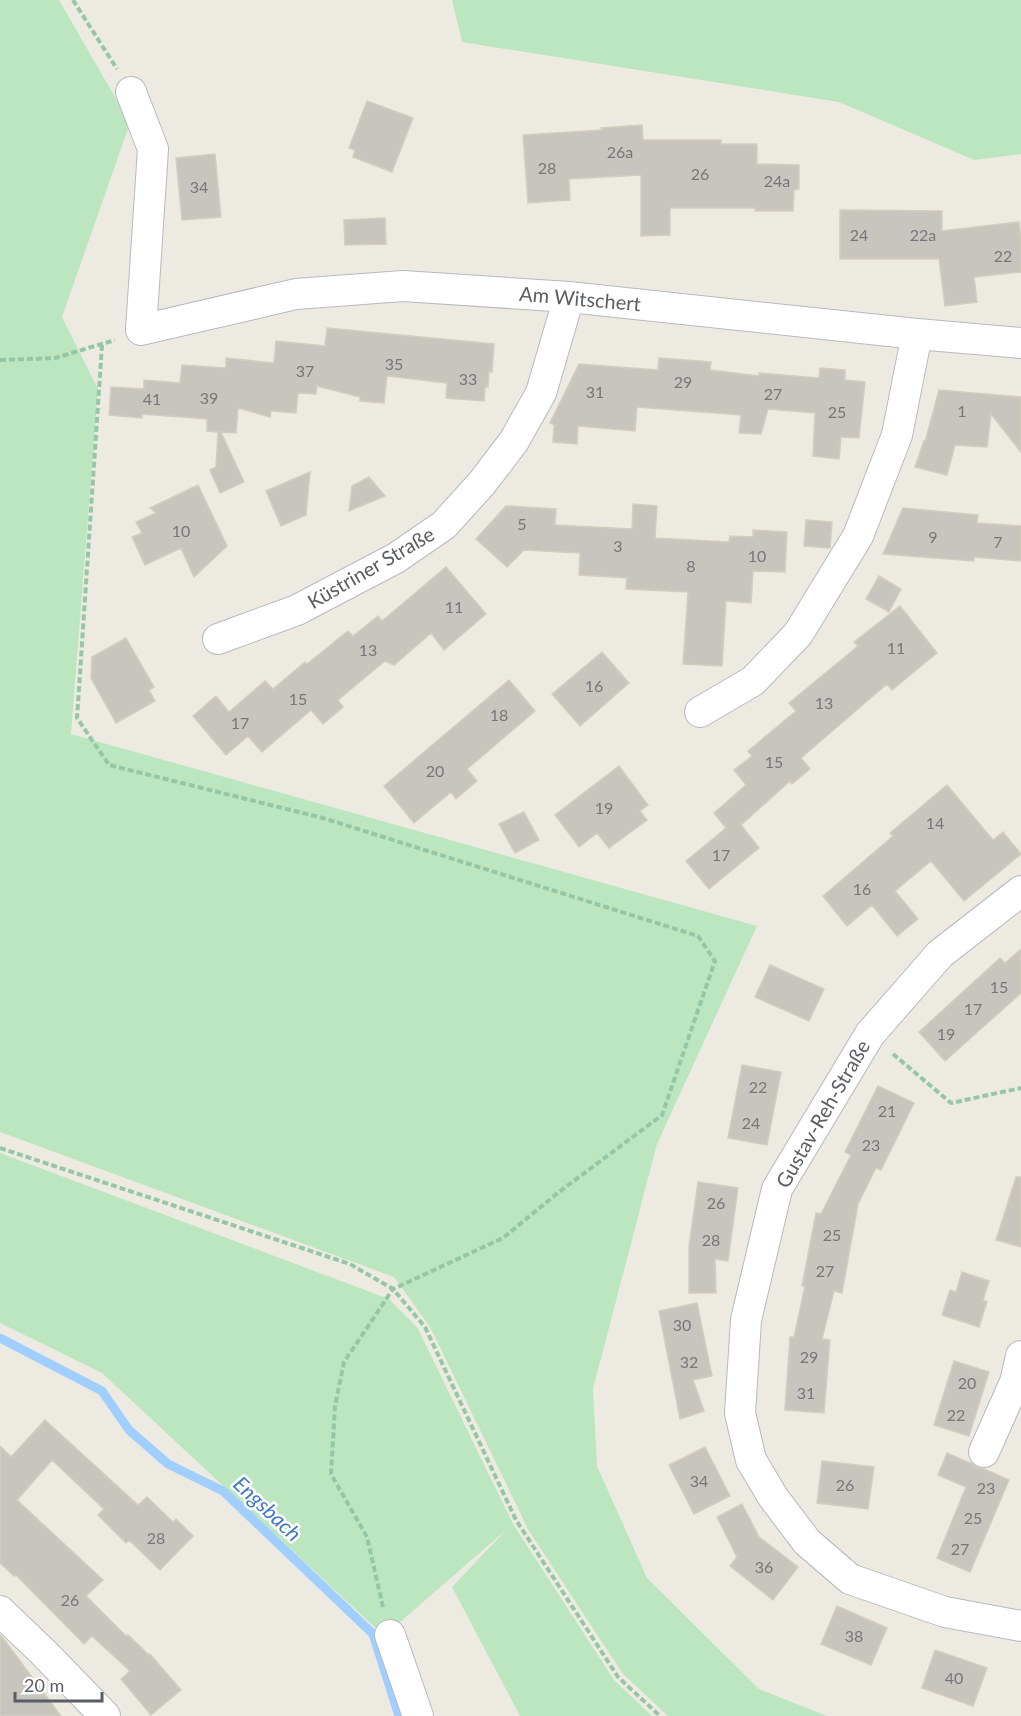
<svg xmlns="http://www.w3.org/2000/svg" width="1021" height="1716" font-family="Lato,sans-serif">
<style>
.green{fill:#bce6bf}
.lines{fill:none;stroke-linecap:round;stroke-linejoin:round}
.stream{stroke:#a0cfff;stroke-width:9}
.building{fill:#c8c5be;stroke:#d2cebf;stroke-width:1.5}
.minor-casing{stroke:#b7b9be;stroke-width:32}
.path{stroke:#95c7a7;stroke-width:4;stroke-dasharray:6 3;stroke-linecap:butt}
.minor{stroke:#fff;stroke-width:30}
.labels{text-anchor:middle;stroke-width:5;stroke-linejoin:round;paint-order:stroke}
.number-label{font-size:16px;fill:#76777a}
.street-label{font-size:20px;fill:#5a5d63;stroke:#fff}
.water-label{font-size:21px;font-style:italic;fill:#3f77c6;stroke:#fff}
</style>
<rect width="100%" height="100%" fill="#edebe1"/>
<path class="green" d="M 0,0 L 59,0 L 130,123 L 62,317 L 98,389 L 71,734 L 757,926 L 657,1144 L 593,1389 L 597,1466 L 647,1578 L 759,1689 L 827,1716 L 668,1716 L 623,1674 L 529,1531 L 430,1327 L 394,1277 L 0,1132 Z
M 452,0 L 1021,0 L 1021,154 L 974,160 L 839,102 L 462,42 Z
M 0,1153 L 389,1299 L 417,1327 L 513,1524 L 614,1680 L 652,1716 L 520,1716 L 452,1587 L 506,1530 L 384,1636 L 102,1373 L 0,1323 Z"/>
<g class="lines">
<path class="stream" d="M 0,1338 L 102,1391 L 129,1430 L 168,1464 L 223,1491 L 373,1634 L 399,1716"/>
</g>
<path class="building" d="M 367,101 L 413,118 L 392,172 L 353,157 L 355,150 L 349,148 Z
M 642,125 L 643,140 L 721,140 L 721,144 L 757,144 L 757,164 L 799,165 L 799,189 L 794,190 L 793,211 L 755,211 L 755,208 L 670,208 L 670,235 L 641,236 L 641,175 L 569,179 L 570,200 L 528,203 L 523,135 L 602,130 L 601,128 Z
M 215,154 L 221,217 L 182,220 L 176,158 Z
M 840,210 L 942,211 L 942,231 L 1019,222 L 1021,240 L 1021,272 L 974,277 L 977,302 L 945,306 L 939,259 L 840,259 Z
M 385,218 L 386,244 L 345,245 L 344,220 Z
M 327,328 L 494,344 L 492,372 L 489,372 L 488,387 L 485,387 L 484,401 L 446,398 L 447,383 L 387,376 L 384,403 L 360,401 L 360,397 L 317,386 L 316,394 L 298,393 L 296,413 L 271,411 L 270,417 L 238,408 L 236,433 L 221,432 L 244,482 L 220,493 L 210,470 L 216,467 L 218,432 L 207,431 L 207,419 L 142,414 L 142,418 L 109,415 L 111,387 L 144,389 L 144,380 L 180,383 L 182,365 L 226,368 L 226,358 L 274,363 L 276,341 L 325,346 Z
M 659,358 L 711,362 L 710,370 L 759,376 L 759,373 L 819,378 L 820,368 L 845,370 L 845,380 L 865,382 L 859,438 L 841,437 L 839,459 L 813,456 L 815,413 L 768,409 L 761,434 L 739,433 L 741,415 L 637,407 L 635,431 L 578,426 L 577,444 L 553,442 L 554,425 L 550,423 L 579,364 L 658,370 Z
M 939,390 L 1021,397 L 1021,452 L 991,414 L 987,447 L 955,445 L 947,475 L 915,467 L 924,441 L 925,442 Z
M 310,472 L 306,515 L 281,526 L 266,491 Z
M 369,477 L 385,496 L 349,511 L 352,486 Z
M 198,485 L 227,546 L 194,577 L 181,548 L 145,565 L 132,537 L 142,533 L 136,522 L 156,513 L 150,508 Z
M 633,504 L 657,506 L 655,538 L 729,542 L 730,536 L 753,537 L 753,530 L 787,532 L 785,572 L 753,571 L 751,603 L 726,601 L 722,666 L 683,664 L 688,592 L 626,589 L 627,578 L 579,575 L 580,553 L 524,550 L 507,567 L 476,539 L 506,506 L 556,509 L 555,525 L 632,529 Z
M 903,508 L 978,515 L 977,523 L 1021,526 L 1021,561 L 974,557 L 974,561 L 883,554 Z
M 806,520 L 832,522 L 830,548 L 804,546 Z
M 446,567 L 486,614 L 444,650 L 431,633 L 394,665 L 385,661 L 338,700 L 343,707 L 323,724 L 311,710 L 262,752 L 248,736 L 226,755 L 193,716 L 216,696 L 229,712 L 265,681 L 273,689 L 305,662 L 307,664 L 348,631 L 353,636 L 378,616 L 382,621 Z
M 879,576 L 901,589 L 889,612 L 866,599 Z
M 900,606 L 937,653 L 892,690 L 887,684 L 801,758 L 810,769 L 792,784 L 790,781 L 741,825 L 759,848 L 709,889 L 686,861 L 726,828 L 714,813 L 746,785 L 734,770 L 752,756 L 748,751 L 796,711 L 789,703 L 858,646 L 854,642 Z
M 126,638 L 154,687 L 149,690 L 155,701 L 116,723 L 91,678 L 92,657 Z
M 602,652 L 629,683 L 580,726 L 552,694 Z
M 509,680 L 535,711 L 467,769 L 477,781 L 456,799 L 451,792 L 414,823 L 384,786 Z
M 619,766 L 648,805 L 640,811 L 647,820 L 609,848 L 597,833 L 579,847 L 555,815 Z
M 947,785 L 993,840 L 1003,832 L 1021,854 L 964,901 L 931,861 L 895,891 L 918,919 L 897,936 L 872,905 L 847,926 L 823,896 L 893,836 L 890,833 Z
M 524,812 L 539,840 L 515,853 L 499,824 Z
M 1021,949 L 1021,993 L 945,1061 L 919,1032 L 1000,958 L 1005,963 Z
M 770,965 L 824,989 L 809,1021 L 755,997 Z
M 742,1065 L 781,1072 L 767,1145 L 728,1138 Z
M 878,1086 L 914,1103 L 881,1170 L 876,1168 L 858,1204 L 842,1293 L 834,1291 L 822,1339 L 830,1340 L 824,1413 L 785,1410 L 790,1337 L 794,1337 L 805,1286 L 802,1286 L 816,1213 L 821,1214 L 851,1155 L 845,1152 Z
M 1016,1177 L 1021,1177 L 1021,1247 L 996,1240 Z
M 698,1182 L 738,1188 L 728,1261 L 715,1259 L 716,1293 L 689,1293 L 689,1247 Z
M 962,1272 L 989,1281 L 983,1300 L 987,1302 L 979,1327 L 942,1315 L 950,1290 L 956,1292 Z
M 697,1303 L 712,1376 L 693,1380 L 704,1411 L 680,1419 L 659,1311 Z
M 954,1361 L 989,1372 L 969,1436 L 934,1425 Z
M 45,1420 L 138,1505 L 147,1497 L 173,1522 L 176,1519 L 193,1536 L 160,1570 L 129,1540 L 126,1543 L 98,1515 L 104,1509 L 52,1460 L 17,1500 L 103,1580 L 86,1596 L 126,1636 L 128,1635 L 149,1655 L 150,1654 L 181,1690 L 151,1715 L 121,1679 L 130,1671 L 92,1636 L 84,1644 L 16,1575 L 14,1576 L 0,1563 L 0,1446 L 11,1457 Z
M 705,1447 L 730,1496 L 694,1514 L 669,1465 Z
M 947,1453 L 972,1464 L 978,1468 L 984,1469 L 1009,1480 L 970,1572 L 937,1558 L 966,1487 L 938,1475 Z
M 822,1461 L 874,1467 L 868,1509 L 817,1503 Z
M 742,1504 L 759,1537 L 798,1567 L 773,1600 L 730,1566 L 737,1557 L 717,1517 Z
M 837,1606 L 887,1628 L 871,1665 L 821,1644 Z
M 0,1635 L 3,1638 L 61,1716 L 0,1716 Z
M 935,1650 L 987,1668 L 973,1706 L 922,1688 Z"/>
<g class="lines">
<defs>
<path id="minor" d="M 131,92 L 153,149 L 141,330 L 296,294 L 403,286 L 569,297 L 917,334 L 1021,343
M 218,639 L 297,610 L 396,558 L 444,525 L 482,483 L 514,441 L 541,393 L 569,297
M 700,712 L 753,681 L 798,634 L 858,536 L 897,435 L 917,334
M 1021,891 L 940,954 L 870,1034 L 777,1189 L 746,1320 L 740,1413 L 751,1460 L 773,1497 L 807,1542 L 850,1579 L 945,1612 L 1021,1626
M 984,1452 L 1015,1382 L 1021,1356
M 0,1611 L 43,1652 L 105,1716
M 390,1635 L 418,1716"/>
</defs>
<use href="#minor" class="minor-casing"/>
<path class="path" d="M 73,0 L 117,69
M 102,345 L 77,718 L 109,765 L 323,818 L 698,936 L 715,961 L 662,1115 L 559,1192 L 503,1238 L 393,1289 L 344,1362 L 335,1406 L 331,1474 L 367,1537 L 383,1607
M 0,360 L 55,358 L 115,340
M 893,1054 L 951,1103 L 1021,1088
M 0,1148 L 350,1264 L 393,1289 L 425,1327 L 516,1520 L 618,1677 L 660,1716"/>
<use href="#minor" class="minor"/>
</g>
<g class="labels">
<g class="number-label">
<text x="620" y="158">26a</text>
<text x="547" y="174">28</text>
<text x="700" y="180">26</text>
<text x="777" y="187">24a</text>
<text x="199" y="193">34</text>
<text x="859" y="241">24</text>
<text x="923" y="241">22a</text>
<text x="1003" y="262">22</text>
<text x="394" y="370">35</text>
<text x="305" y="377">37</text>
<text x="468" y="385">33</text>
<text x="683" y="388">29</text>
<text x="595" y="398">31</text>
<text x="773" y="400">27</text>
<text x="209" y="404">39</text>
<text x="152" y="405">41</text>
<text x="962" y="417">1</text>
<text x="837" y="418">25</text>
<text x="522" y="530">5</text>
<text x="181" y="537">10</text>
<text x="933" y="543">9</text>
<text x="998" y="548">7</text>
<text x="618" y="552">3</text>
<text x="757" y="562">10</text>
<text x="691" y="572">8</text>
<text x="454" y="613">11</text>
<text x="896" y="654">11</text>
<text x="368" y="656">13</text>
<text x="594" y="692">16</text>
<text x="298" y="705">15</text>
<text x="824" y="709">13</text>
<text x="499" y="721">18</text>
<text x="240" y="729">17</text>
<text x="774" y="768">15</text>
<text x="435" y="777">20</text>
<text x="604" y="814">19</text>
<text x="935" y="829">14</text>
<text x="721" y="861">17</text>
<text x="862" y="895">16</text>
<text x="999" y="993">15</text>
<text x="973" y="1015">17</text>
<text x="946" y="1040">19</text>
<text x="758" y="1093">22</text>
<text x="887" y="1117">21</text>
<text x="751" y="1129">24</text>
<text x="871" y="1151">23</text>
<text x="716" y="1209">26</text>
<text x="832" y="1241">25</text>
<text x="711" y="1246">28</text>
<text x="825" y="1277">27</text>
<text x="682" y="1331">30</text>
<text x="809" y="1363">29</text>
<text x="689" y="1368">32</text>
<text x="967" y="1389">20</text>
<text x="806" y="1399">31</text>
<text x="956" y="1421">22</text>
<text x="699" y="1487">34</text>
<text x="845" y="1491">26</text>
<text x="986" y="1494">23</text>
<text x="973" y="1524">25</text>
<text x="156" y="1544">28</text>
<text x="960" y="1555">27</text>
<text x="764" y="1573">36</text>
<text x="70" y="1606">26</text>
<text x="854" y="1642">38</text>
<text x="954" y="1684">40</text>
</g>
<g class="street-label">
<text transform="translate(580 299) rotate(5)" y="7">Am Witschert</text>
<text transform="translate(371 568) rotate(-30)" y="7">Küstriner Straße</text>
<text transform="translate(823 1114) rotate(-60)" y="7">Gustav-Reh-Straße</text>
</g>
<g class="water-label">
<text transform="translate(267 1509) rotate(43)" y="7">Engsbach</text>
</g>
</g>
<path d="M15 1692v9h87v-9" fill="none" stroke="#5a5d63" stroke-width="3"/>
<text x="24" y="1692" font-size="18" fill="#5a5d63" stroke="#ffffff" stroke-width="4.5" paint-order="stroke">20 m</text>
</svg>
